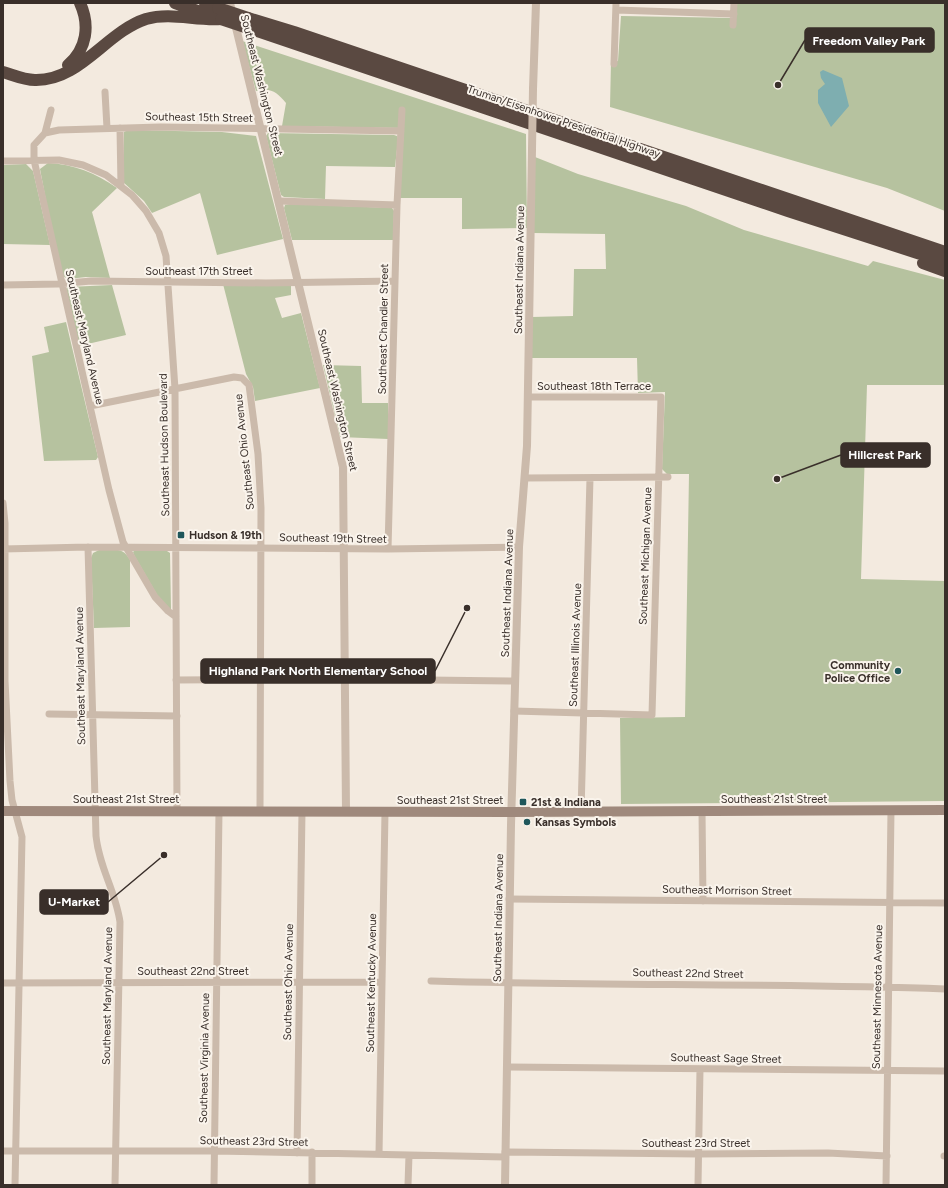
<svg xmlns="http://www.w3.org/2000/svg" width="948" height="1188" font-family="Figtree,sans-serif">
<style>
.green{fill:#b6c29f}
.water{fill:#7eaeb0}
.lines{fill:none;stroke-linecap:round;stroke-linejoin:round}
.minor{stroke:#cbbaab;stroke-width:7}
.tertiary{stroke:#cbbaab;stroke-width:8}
.secondary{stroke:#9f897c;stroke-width:10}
.motorway{stroke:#5a4941;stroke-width:12}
.tertiary-bridge{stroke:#cbbaab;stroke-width:8}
.motorway-bridge{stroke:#5a4941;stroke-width:12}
.poi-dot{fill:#1f575b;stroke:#faf4ec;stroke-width:1.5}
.labels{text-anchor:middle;stroke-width:4;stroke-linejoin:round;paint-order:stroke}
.street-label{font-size:11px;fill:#392f2a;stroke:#faf4ec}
.poi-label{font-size:11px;font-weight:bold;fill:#392f2a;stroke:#faf4ec;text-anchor:start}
.leader{fill:none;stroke:#392f2a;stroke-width:1.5}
.callout-dot{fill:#392f2a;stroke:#faf4ec;stroke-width:1.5}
.callout{fill:#392f2a;stroke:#392f2a;stroke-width:1.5}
.callout-label{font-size:12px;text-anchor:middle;font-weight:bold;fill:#fff}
</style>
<rect width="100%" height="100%" fill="#f3eadf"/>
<path class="green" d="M 737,3 L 945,3 L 945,211 L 887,188 L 610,107 L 611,62 L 618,61 L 621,16 L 736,18 Z
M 242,41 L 526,134 L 527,228 L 462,229 L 462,198 L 399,198 L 404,128 L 282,126 L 286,103 C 277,92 271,87 256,91 Z
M 128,130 L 222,132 L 256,136 L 283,239 L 217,255 L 200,193 L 152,213 L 144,201 L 123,182 L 124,132 Z
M 268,133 L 394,135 L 397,136 L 398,140 L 395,167 L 326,166 L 325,199 L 284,197 L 281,195 L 266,136 Z
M 535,157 L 578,174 L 686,206 L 744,230 L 868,266 L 873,261 L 945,280 L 945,385 L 867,385 L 861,579 L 945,581 L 944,801 L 621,804 L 620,718 L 685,717 L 689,474 L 667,474 L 662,469 L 665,392 L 638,393 L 637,358 L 531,358 L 532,317 L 573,316 L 574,269 L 606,269 L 605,234 L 533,233 Z
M 48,163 C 73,164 96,173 117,188 L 92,212 L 110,278 L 86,277 L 68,279 L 60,274 L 40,169 Z
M 26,164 L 33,171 L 50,245 L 3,244 L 3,165 Z
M 290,204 L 392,208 L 394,211 L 393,240 L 292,240 L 284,208 L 285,205 Z
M 223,284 L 291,286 L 291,295 L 275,298 L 282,318 L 301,313 L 320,388 L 255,401 L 253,387 L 246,374 Z
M 112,285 L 126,335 L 79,346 L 66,289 L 68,287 Z
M 66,322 L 98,457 L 96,460 L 44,461 L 32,356 L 49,352 L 44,327 Z
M 323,365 L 361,366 L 362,403 L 388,403 L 388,439 L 340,437 Z
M 99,550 C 113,550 123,546 130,560 L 130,627 L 94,628 L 91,558 L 93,553 Z
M 135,550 L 167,551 L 170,553 L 171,609 L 170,610 L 160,600 L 134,555 L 133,552 Z"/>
<path class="water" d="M 823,70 L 842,78 L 849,106 L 831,127 L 818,103 L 818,90 L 825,84 L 821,78 L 820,72 Z"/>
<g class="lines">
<path class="minor" d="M 616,10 L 734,14
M 733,25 L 734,3
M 614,64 L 616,3
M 105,92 L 107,128
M 120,128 L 121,186
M 45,133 L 51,110
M 3,161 L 59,160 L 83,165 L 106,175 L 132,195 L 146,211 L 159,233 L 166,256 L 175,389 L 177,812
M 279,201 L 397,205
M 3,285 L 58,284 L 91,281 L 266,283 L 395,281
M 90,406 L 234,377 L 242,378 L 249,385 L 258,454 L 261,508 L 260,811
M 525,478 L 668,477
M 3,503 L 5,523 L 5,681 L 10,781 L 12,800 L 22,837 L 15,1185
M 88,547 L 96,836 C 99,867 116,892 120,922 L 115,1185
M 3,549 L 88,547 L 388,549 L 519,547
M 388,549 L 397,205 L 402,110
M 176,617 L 168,611 L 155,597 L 123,542 L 109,490 L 34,160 L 34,145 L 45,133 L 59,130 L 160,127 L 401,131
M 176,680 L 345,679 L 515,681
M 514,711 L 652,715 L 661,397 L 528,397
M 49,714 L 177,716
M 702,811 L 703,901
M 581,812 L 590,478
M 509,899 L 945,903
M 431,981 C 602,986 774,983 945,989
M 3,983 L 382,982
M 507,1067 L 945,1071
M 3,1151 L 214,1151 L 505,1157
M 505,1152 L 699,1154 L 828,1153 L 887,1156
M 297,1153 L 302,811
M 379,1154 L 385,812
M 944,1156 L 945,1156
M 214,1185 L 219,811
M 312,1185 L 312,1152
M 408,1185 L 409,1155
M 698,1185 L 700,1069
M 886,1185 L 891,810"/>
<path class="tertiary" d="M 230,3 L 343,467 L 346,811
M 533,89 L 536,3
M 505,1185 L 511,825 L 519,547 L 527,446 L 532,149"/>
<path class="secondary" d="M 3,811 L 511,812 L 945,810"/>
<path class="motorway" d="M 175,3 L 209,15
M 205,3 L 218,8
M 248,18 L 294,32 L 945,252
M 251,29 L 788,211 L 945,262
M 68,65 C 87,49 90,25 80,3
M 3,72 C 13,75 24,80 35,80 C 80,81 106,32 146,19 C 171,12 196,21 221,19
M 923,263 L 945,271"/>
<path class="tertiary-bridge" d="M 532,149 L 533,89"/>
<path class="motorway-bridge" d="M 218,8 L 248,18
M 221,19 L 251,29"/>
</g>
<g class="poi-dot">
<rect x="177" y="531" width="8" height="8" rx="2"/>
<circle cx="898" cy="671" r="4"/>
<rect x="519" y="798" width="8" height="8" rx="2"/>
<circle cx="527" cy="822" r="4"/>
</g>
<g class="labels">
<g class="street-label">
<text transform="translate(262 85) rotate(76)" y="4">Southeast Washington Street</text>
<text transform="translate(199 117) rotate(1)" y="4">Southeast 15th Street</text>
<text transform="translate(564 121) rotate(19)" y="4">Truman/Eisenhower Presidential Highway</text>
<text transform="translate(519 270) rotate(-89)" y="4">Southeast Indiana Avenue</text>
<text x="199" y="275">Southeast 17th Street</text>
<text transform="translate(383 329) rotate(-89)" y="4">Southeast Chandler Street</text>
<text transform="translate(85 337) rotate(77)" y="4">Southeast Maryland Avenue</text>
<text x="594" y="390">Southeast 18th Terrace</text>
<text transform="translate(338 400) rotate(77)" y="4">Southeast Washington Street</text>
<text transform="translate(164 445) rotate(-91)" y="4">Southeast Hudson Boulevard</text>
<text transform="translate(244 452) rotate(-96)" y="4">Southeast Ohio Avenue</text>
<text transform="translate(333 538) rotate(1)" y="4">Southeast 19th Street</text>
<text transform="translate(645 556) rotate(-88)" y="4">Southeast Michigan Avenue</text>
<text transform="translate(507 593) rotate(-88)" y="4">Southeast Indiana Avenue</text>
<text transform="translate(575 645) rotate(-88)" y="4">Southeast Illinois Avenue</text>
<text transform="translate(80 676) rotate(-91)" y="4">Southeast Maryland Avenue</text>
<text x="126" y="803">Southeast 21st Street</text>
<text x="774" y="803">Southeast 21st Street</text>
<text x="450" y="804">Southeast 21st Street</text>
<text transform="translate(727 890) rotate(1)" y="4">Southeast Morrison Street</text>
<text transform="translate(498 918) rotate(-89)" y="4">Southeast Indiana Avenue</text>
<text x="193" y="975">Southeast 22nd Street</text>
<text transform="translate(688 973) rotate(1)" y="4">Southeast 22nd Street</text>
<text transform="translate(288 982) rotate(-89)" y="4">Southeast Ohio Avenue</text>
<text transform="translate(371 983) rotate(-89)" y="4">Southeast Kentucky Avenue</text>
<text transform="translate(107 996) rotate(-89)" y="4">Southeast Maryland Avenue</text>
<text transform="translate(877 997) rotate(-89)" y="4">Southeast Minnesota Avenue</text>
<text transform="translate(204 1058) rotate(-89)" y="4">Southeast Virginia Avenue</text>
<text transform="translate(726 1058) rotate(1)" y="4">Southeast Sage Street</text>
<text transform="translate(254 1141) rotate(1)" y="4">Southeast 23rd Street</text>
<text x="696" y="1147">Southeast 23rd Street</text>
</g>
<g class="poi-label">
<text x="189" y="539">Hudson &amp; 19th</text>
<text x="890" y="669" text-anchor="end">Community<tspan x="890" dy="13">Police Office</tspan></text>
<text x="531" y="806">21st &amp; Indiana</text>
<text x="535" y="826">Kansas Symbols</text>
</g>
</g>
<path class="leader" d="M778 85L805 40M777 479L841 455M467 608L435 671M164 855L108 902"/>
<g class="callout-dot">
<circle cx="778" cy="85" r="4"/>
<circle cx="777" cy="479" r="4"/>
<circle cx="467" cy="608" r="4"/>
<circle cx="164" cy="855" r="4"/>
</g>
<g class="callout">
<rect x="805" y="28" width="129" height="24" rx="4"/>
<rect x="841" y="443" width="89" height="24" rx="4"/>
<rect x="201" y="659" width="234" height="24" rx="4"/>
<rect x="40" y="890" width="68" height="24" rx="4"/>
</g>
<g class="callout-label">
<text x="869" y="45">Freedom Valley Park</text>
<text x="885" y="459">Hillcrest Park</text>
<text x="318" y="675">Highland Park North Elementary School</text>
<text x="74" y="906">U-Market</text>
</g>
<rect width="948" height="1188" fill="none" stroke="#392f2a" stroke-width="8"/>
</svg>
